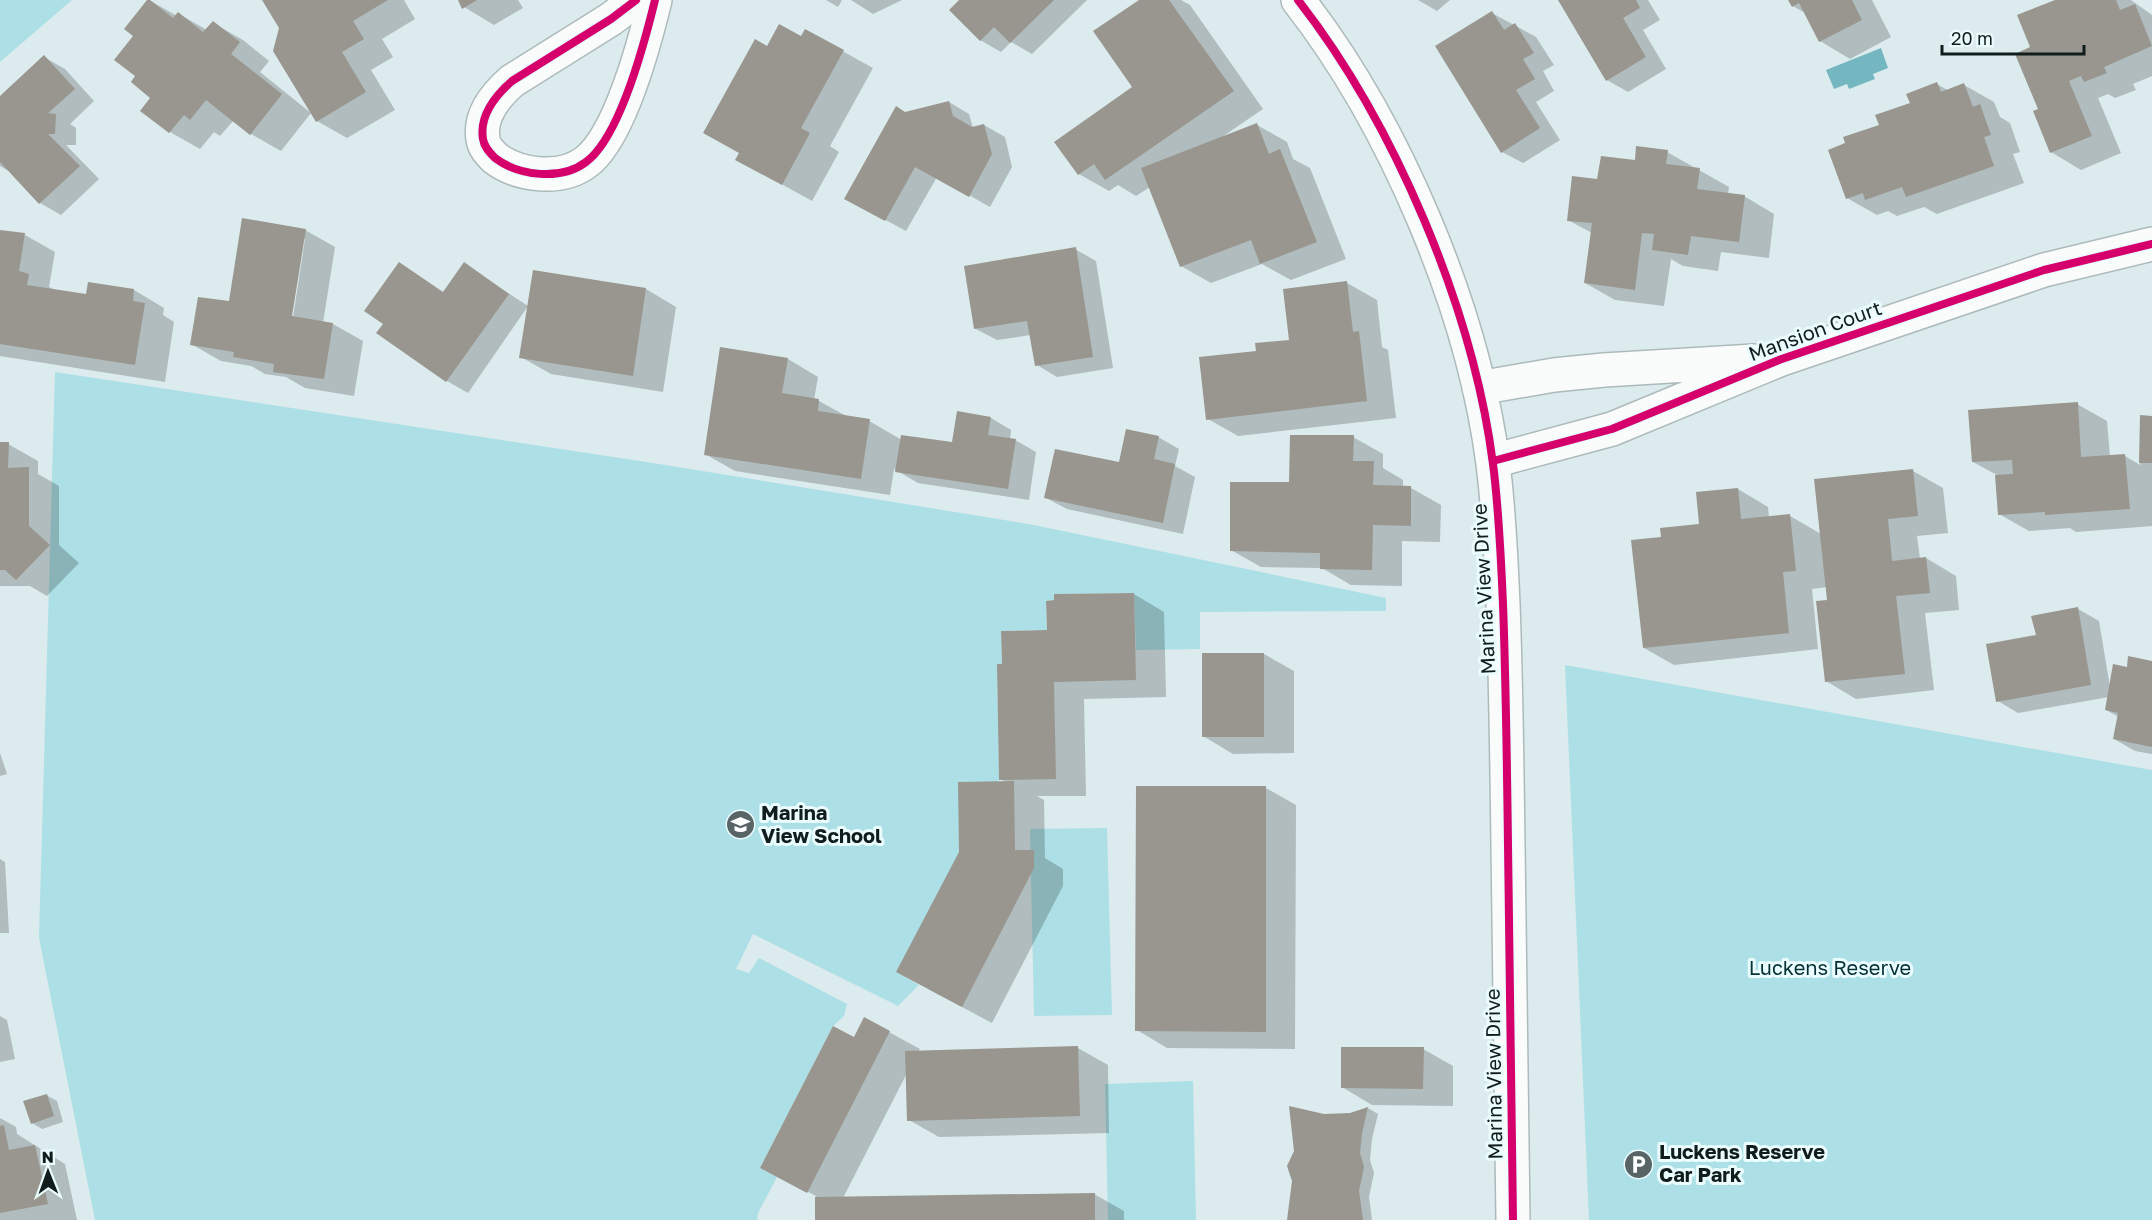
<svg xmlns="http://www.w3.org/2000/svg" width="2152" height="1220" font-family="'Golos Text',sans-serif">
<style>
.green{fill:#ade0e6}
.water{fill:#75b7c0}
.shadow{fill:#0003;fill-rule:evenodd}
.building{fill:#98968e}
.lines{fill:none;stroke-linecap:round;stroke-linejoin:round}
.minor-casing{stroke:#adbabb;stroke-width:36}
.minor{stroke:#fafcfc;stroke-width:33}
.cycleway-casing{stroke:#eafcfe;stroke-width:11}
.cycleway{stroke:#d6006c;stroke-width:8}
.labels{text-anchor:middle;stroke-width:6;stroke-linejoin:round;paint-order:stroke}
.street-label{font-size:20px;fill:#111c1d;stroke:#eafcfe}
.poi-label{font-size:20px;font-weight:bold;fill:#111c1d;stroke:#eafcfe;text-anchor:start}
.park-label{font-size:20px;fill:#053136;stroke:#eafcfe}
</style>
<rect width="100%" height="100%" fill="#dcebed"/>
<path class="green" d="M 0,0 L 72,0 L 0,62 Z
M 55,372 L 653,463 L 1029,524 L 1386,598 L 1386,611 L 1200,612 L 1200,649 L 1136,650 L 1134,593 L 1055,594 L 1054,600 L 1046,601 L 1047,630 L 1001,631 L 1002,664 L 997,664 L 999,780 L 897,972 L 919,985 L 898,1006 L 753,934 L 736,969 L 749,973 L 759,958 L 847,1004 L 844,1016 L 833,1026 L 760,1168 L 777,1177 L 758,1213 L 757,1220 L 95,1220 L 39,938 Z
M 1565,665 L 2152,770 L 2152,1220 L 1589,1220 Z
M 1107,828 L 1112,1015 L 1034,1016 L 1030,829 Z
M 1193,1081 L 1196,1220 L 1108,1220 L 1105,1084 Z"/>
<path class="water" d="M 1881,48 L 1888,68 L 1873,74 L 1875,79 L 1849,89 L 1847,84 L 1834,89 L 1826,70 Z"/>
<path class="shadow" d="M 149,0 L 177,16 L 179,14 L 207,30 L 213,23 L 243,40 L 269,61 L 260,72 L 311,113 L 281,151 L 251,134 L 234,120 L 220,136 L 214,132 L 200,149 L 170,132 L 142,111 L 152,98 L 137,76 L 135,36 Z
M 264,0 L 404,0 L 415,19 L 382,39 L 393,57 L 371,70 L 395,110 L 347,138 L 317,121 L 281,27 Z
M 459,0 L 518,0 L 523,8 L 494,25 L 464,7 Z
M 826,0 L 842,0 L 838,7 Z
M 851,0 L 902,0 L 873,14 Z
M 961,0 L 1087,0 L 1032,54 L 1011,42 L 1001,52 L 980,40 Z
M 1142,0 L 1181,0 L 1190,5 L 1263,109 L 1222,137 L 1257,125 L 1287,142 L 1293,159 L 1310,168 L 1346,259 L 1291,280 L 1262,264 L 1211,283 L 1181,266 L 1150,187 L 1136,196 L 1118,185 L 1109,191 L 1079,174 L 1134,87 Z
M 1418,0 L 1450,0 L 1437,11 Z
M 1560,0 L 1648,0 L 1660,20 L 1643,30 L 1666,69 L 1628,92 L 1607,80 Z
M 1790,0 L 1872,0 L 1891,37 L 1850,59 L 1820,41 L 1805,13 L 1793,6 Z
M 2059,0 L 2131,0 L 2152,15 L 2152,76 L 2133,84 L 2136,90 L 2115,98 L 2108,94 L 2098,98 L 2121,153 L 2081,170 L 2051,152 L 2040,109 L 2032,48 Z
M 1492,13 L 1536,37 L 1554,65 L 1543,71 L 1554,91 L 1536,102 L 1560,140 L 1523,163 L 1502,152 Z
M 806,31 L 873,68 L 830,146 L 839,152 L 812,201 L 767,176 L 768,48 L 801,38 Z
M 44,57 L 65,69 L 94,101 L 70,124 L 76,128 L 76,145 L 66,145 L 99,179 L 61,215 L 40,203 L 12,173 L 0,166 L 0,98 Z
M 1937,84 L 1949,91 L 1964,85 L 1994,102 L 2000,117 L 2010,123 L 2020,152 L 2013,154 L 2024,183 L 1937,214 L 1924,207 L 1897,216 L 1888,211 L 1877,215 L 1847,198 L 1880,126 Z
M 949,102 L 969,114 L 973,128 L 984,125 L 1005,137 L 1012,167 L 990,207 L 937,177 L 906,231 L 867,210 L 905,113 Z
M 1667,152 L 1729,187 L 1728,194 L 1744,196 L 1774,214 L 1769,258 L 1721,252 L 1718,271 L 1683,266 L 1671,259 L 1664,306 L 1615,300 L 1585,283 L 1592,233 L 1568,220 L 1598,181 L 1636,161 Z
M 305,230 L 335,247 L 323,323 L 333,324 L 363,341 L 354,396 L 305,388 L 286,377 L 265,374 L 251,366 L 221,361 L 191,344 L 230,302 ZM 302,239 L 305,239 L 292,324 L 289,323 Z
M 0,231 L 25,235 L 55,252 L 49,287 L 55,290 L 88,296 L 89,284 L 134,290 L 164,308 L 163,315 L 174,322 L 165,382 L 0,356 Z
M 1075,249 L 1096,261 L 1113,368 L 1057,377 L 1037,365 L 1031,335 L 997,340 L 976,329 Z
M 464,264 L 528,306 L 468,393 L 447,381 L 378,332 L 444,293 Z
M 534,272 L 646,289 L 676,307 L 663,392 L 551,374 L 521,357 Z
M 1347,283 L 1377,300 L 1382,347 L 1388,350 L 1396,418 L 1238,436 L 1208,419 L 1257,352 L 1290,341 Z
M 788,359 L 818,377 L 814,400 L 819,401 L 848,417 L 869,421 L 902,440 L 954,444 L 991,418 L 1011,430 L 1010,440 L 1015,440 L 1036,452 L 1029,500 L 918,483 L 894,469 L 890,495 L 735,471 L 705,454 Z
M 2077,404 L 2107,421 L 2110,457 L 2125,456 L 2140,465 L 2141,417 L 2152,417 L 2152,526 L 2076,532 L 2070,528 L 2029,531 L 1999,514 L 1997,475 L 1973,462 Z
M 1158,437 L 1179,449 L 1175,466 L 1195,477 L 1183,534 L 1067,509 L 1046,498 L 1120,464 Z
M 1353,437 L 1383,454 L 1383,468 L 1403,480 L 1403,488 L 1411,488 L 1441,505 L 1440,542 L 1402,541 L 1402,586 L 1351,585 L 1322,568 L 1261,567 L 1231,550 L 1291,484 Z
M 0,444 L 8,444 L 38,461 L 38,474 L 59,486 L 59,545 L 79,563 L 47,596 L 30,586 L 0,586 Z
M 1913,471 L 1943,488 L 1948,533 L 1917,536 L 1920,559 L 1926,558 L 1956,576 L 1959,610 L 1925,613 L 1934,690 L 1856,699 L 1826,681 L 1828,602 L 1827,587 L 1812,589 L 1818,649 L 1674,665 L 1644,648 L 1663,538 L 1701,525 L 1738,489 L 1768,507 L 1769,518 L 1790,516 L 1821,534 Z
M 1134,594 L 1164,612 L 1166,697 L 1084,699 L 1086,796 L 1037,796 L 1044,800 L 1045,858 L 1063,869 L 1063,886 L 992,1023 L 928,989 L 1007,783 L 1001,779 L 1003,665 L 1048,631 Z
M 2078,609 L 2099,621 L 2110,687 L 2128,669 L 2152,662 L 2152,754 L 2135,751 L 2114,739 L 2119,717 L 2106,710 L 2109,697 L 2018,713 L 1998,701 L 2037,636 Z
M 1264,654 L 1294,671 L 1294,753 L 1233,754 L 1203,736 Z
M 0,753 L 7,774 L 0,776 Z
M 1266,788 L 1296,805 L 1295,1049 L 1167,1048 L 1137,1030 Z
M 0,859 L 5,862 L 9,933 L 0,933 Z
M 0,1016 L 7,1020 L 15,1059 L 0,1062 Z
M 865,1019 L 920,1049 L 918,1052 L 1078,1048 L 1108,1065 L 1109,1133 L 939,1137 L 909,1120 L 907,1073 L 843,1198 L 1094,1194 L 1124,1211 L 1124,1220 L 817,1220 L 816,1196 L 762,1168 L 854,1039 Z
M 1423,1049 L 1453,1066 L 1453,1106 L 1372,1105 L 1342,1087 Z
M 46,1095 L 57,1101 L 63,1122 L 42,1129 L 32,1123 Z
M 1368,1108 L 1378,1114 L 1372,1139 L 1370,1160 L 1374,1173 L 1369,1197 L 1372,1220 L 1289,1220 L 1350,1114 Z
M 0,1118 L 16,1127 L 17,1134 L 65,1164 L 77,1220 L 0,1220 Z"/>
<path class="building" d="M 147,0 L 150,0 L 173,18 L 178,12 L 203,32 L 213,21 L 240,42 L 231,54 L 282,94 L 250,135 L 206,100 L 190,120 L 184,115 L 169,133 L 140,111 L 150,98 L 131,82 L 135,76 L 114,60 L 133,36 L 124,29 Z
M 262,0 L 388,0 L 353,21 L 364,39 L 342,52 L 366,92 L 316,122 L 273,51 L 279,28 Z
M 458,0 L 477,0 L 462,9 Z
M 959,0 L 1054,0 L 1010,43 L 994,27 L 980,41 L 949,10 Z
M 1139,0 L 1169,0 L 1234,91 L 1105,180 L 1094,164 L 1078,175 L 1054,142 L 1132,87 L 1093,31 Z
M 1558,0 L 1636,0 L 1640,8 L 1623,18 L 1646,57 L 1606,81 Z
M 1788,0 L 1852,0 L 1862,20 L 1819,42 L 1799,3 L 1792,7 Z
M 2055,0 L 2116,0 L 2120,10 L 2135,4 L 2152,46 L 2104,67 L 2107,73 L 2084,82 L 2081,76 L 2069,81 L 2092,136 L 2050,153 L 2033,111 L 2038,109 L 2015,54 L 2030,47 L 2017,15 Z
M 1492,11 L 1504,30 L 1515,23 L 1534,53 L 1523,59 L 1535,79 L 1516,90 L 1540,128 L 1501,153 L 1435,46 Z
M 779,24 L 801,36 L 805,29 L 844,50 L 801,128 L 810,133 L 782,185 L 735,160 L 739,153 L 703,133 L 755,39 L 767,46 Z
M 44,55 L 75,89 L 48,113 L 56,114 L 55,134 L 48,134 L 80,166 L 39,204 L 0,162 L 0,96 Z
M 1937,82 L 1941,92 L 1964,83 L 1973,107 L 1980,104 L 1991,135 L 1984,137 L 1994,166 L 1906,197 L 1902,187 L 1865,200 L 1863,193 L 1846,199 L 1828,150 L 1845,143 L 1843,137 L 1879,125 L 1875,115 L 1910,103 L 1906,94 Z
M 949,101 L 953,116 L 972,127 L 984,124 L 992,154 L 969,197 L 915,167 L 885,221 L 844,199 L 896,106 L 905,112 Z
M 1257,123 L 1269,154 L 1280,149 L 1317,242 L 1260,264 L 1251,240 L 1180,267 L 1141,168 Z
M 1636,146 L 1668,150 L 1666,164 L 1700,168 L 1697,189 L 1745,195 L 1739,242 L 1691,236 L 1688,255 L 1652,250 L 1654,234 L 1642,233 L 1635,290 L 1584,283 L 1592,223 L 1567,221 L 1572,176 L 1597,179 L 1601,156 L 1635,160 Z
M 242,218 L 306,229 L 292,316 L 333,323 L 324,379 L 273,372 L 274,364 L 233,357 L 234,352 L 190,345 L 198,297 L 229,301 Z
M 0,230 L 25,233 L 19,271 L 29,274 L 27,285 L 86,294 L 88,282 L 134,289 L 133,301 L 145,303 L 135,365 L 0,344 Z
M 1076,247 L 1093,357 L 1035,366 L 1027,321 L 974,329 L 964,266 Z
M 399,262 L 443,292 L 464,262 L 509,294 L 446,382 L 376,333 L 383,324 L 364,311 Z
M 533,270 L 646,288 L 633,376 L 519,358 Z
M 1347,281 L 1353,332 L 1359,331 L 1367,401 L 1206,420 L 1199,357 L 1256,351 L 1255,343 L 1289,340 L 1283,289 Z
M 720,347 L 788,358 L 782,393 L 819,399 L 818,411 L 870,419 L 861,479 L 704,455 Z
M 2078,402 L 2081,457 L 2125,454 L 2130,509 L 2045,515 L 2045,512 L 1998,515 L 1995,475 L 2013,474 L 2012,460 L 1972,462 L 1968,410 Z
M 957,411 L 991,417 L 988,435 L 1016,439 L 1008,489 L 895,472 L 901,435 L 952,442 Z
M 2140,415 L 2152,416 L 2152,463 L 2139,463 Z
M 1126,429 L 1159,436 L 1154,459 L 1175,464 L 1163,523 L 1044,498 L 1055,449 L 1119,462 Z
M 1290,435 L 1354,435 L 1353,461 L 1374,461 L 1373,485 L 1411,486 L 1411,526 L 1373,525 L 1372,570 L 1320,569 L 1320,553 L 1230,551 L 1230,482 L 1289,482 Z
M 0,442 L 9,442 L 8,468 L 29,467 L 29,526 L 50,545 L 16,580 L 5,570 L 0,570 Z
M 1913,469 L 1918,516 L 1888,519 L 1892,561 L 1926,557 L 1930,593 L 1896,596 L 1905,674 L 1825,682 L 1816,601 L 1827,600 L 1814,479 Z
M 1738,488 L 1741,519 L 1790,514 L 1796,571 L 1783,572 L 1789,633 L 1643,648 L 1631,540 L 1661,537 L 1660,528 L 1699,524 L 1696,492 Z
M 1134,593 L 1136,680 L 1054,682 L 1056,779 L 999,780 L 997,664 L 1002,664 L 1001,631 L 1047,630 L 1046,601 L 1054,600 L 1054,594 Z
M 2078,607 L 2091,685 L 1996,702 L 1986,644 L 2036,635 L 2031,616 Z
M 1202,653 L 1264,653 L 1264,737 L 1202,737 Z
M 2128,656 L 2152,661 L 2152,747 L 2113,739 L 2118,713 L 2105,710 L 2113,664 L 2127,667 Z
M 1014,781 L 1015,850 L 1034,850 L 1034,868 L 962,1007 L 896,972 L 959,852 L 958,782 Z
M 1136,786 L 1266,786 L 1266,1032 L 1135,1031 Z
M 864,1017 L 890,1031 L 807,1193 L 760,1168 L 833,1026 L 854,1037 Z
M 1078,1046 L 1080,1116 L 907,1121 L 905,1051 Z
M 1341,1047 L 1424,1047 L 1423,1089 L 1341,1088 Z
M 47,1094 L 54,1116 L 31,1124 L 23,1101 Z
M 1289,1106 L 1324,1114 L 1350,1113 L 1368,1107 L 1362,1133 L 1360,1153 L 1364,1167 L 1359,1191 L 1363,1220 L 1287,1220 L 1292,1181 L 1287,1166 L 1294,1151 Z
M 4,1125 L 9,1150 L 35,1145 L 48,1204 L 0,1213 L 0,1126 Z
M 1095,1193 L 1095,1220 L 815,1220 L 815,1197 Z"/>
<g class="lines">
<defs>
<path id="minor" d="M 636,0 L 611,19 L 512,81 C 496,95 479,115 483,139 C 484,147 490,153 495,158 C 519,176 561,181 586,162 C 620,137 645,41 655,0
M 1298,0 C 1394,123 1473,308 1493,464 C 1499,510 1501,557 1503,604 C 1506,684 1507,764 1508,845 C 1509,970 1511,1095 1513,1220
M 1479,388 L 1554,375 L 1604,370 L 1754,361
M 1493,461 L 1612,429 L 1779,360 L 2044,270 L 2152,244"/>
</defs>
<use href="#minor" class="minor-casing"/>
<use href="#minor" class="minor"/>
<defs>
<path id="cycleway" d="M 636,0 L 611,19 L 512,81 C 496,95 479,115 483,139 C 484,147 490,153 495,158 C 519,176 561,181 586,162 C 620,137 645,41 655,0
M 1298,0 C 1394,123 1473,308 1493,464 C 1499,510 1501,557 1503,604 C 1506,684 1507,764 1508,845 C 1509,970 1511,1095 1513,1220
M 1493,461 L 1612,429 L 1779,360 L 2044,270 L 2152,244"/>
</defs>
<use href="#cycleway" class="cycleway-casing"/>
<use href="#cycleway" class="cycleway"/>
</g>
<defs>
<symbol id="school-disc" viewBox="-11 -11 22 22"><circle r="9.5" fill="#586466" stroke="#eafcfe"/><path d="M0-5L7-2L0 1L-7-2ZM-4 1L0 2.5L4 1V4Q0 6-4 4Z" fill="#fff"/></symbol>
<symbol id="parking-disc" viewBox="-11 -11 22 22"><circle r="9.5" fill="#586466" stroke="#eafcfe"/><path d="M-3.5-5.5H1a3.5 3.5 0 0 1 0 7H-1V5.5H-3.5ZM-1-3.4V-.6H.8a1.4 1.4 0 0 0 0-2.8Z" fill="#fff"/></symbol>
</defs>
<g fill-rule="evenodd">
<use href="#school-disc" x="724" y="808" width="33" height="33"/>
<use href="#parking-disc" x="1622" y="1148" width="33" height="33"/>
</g>
<g class="labels">
<g class="street-label">
<text transform="translate(1815 331) rotate(-20)" y="7">Mansion Court</text>
<text transform="translate(1484 589) rotate(-93)" y="7">Marina View Drive</text>
<text transform="translate(1494 1074) rotate(-91)" y="7">Marina View Drive</text>
</g>
<g class="poi-label">
<text x="761" y="820">Marina<tspan x="761" dy="23">View School</tspan></text>
<text x="1659" y="1159">Luckens Reserve<tspan x="1659" dy="23">Car Park</tspan></text>
</g>
<g class="park-label">
<text x="1830" y="975">Luckens Reserve</text>
</g>
</g>
<g transform="translate(48 1172) rotate(359)" stroke="#eafcfe" stroke-width="4.5" paint-order="stroke">
<path d="M0-4.5L10 22L0 15L-10 22Z" fill="#111c1d"/>
<text y="-9" font-size="16" font-weight="bold" text-anchor="middle" fill="#111c1d">N</text>
</g>
<path d="M1942 45v9h142v-9" fill="none" stroke="#111c1d" stroke-width="3"/>
<text x="1951" y="45" font-size="18" fill="#111c1d" stroke="#eafcfe" stroke-width="4.5" paint-order="stroke">20 m</text>
</svg>
